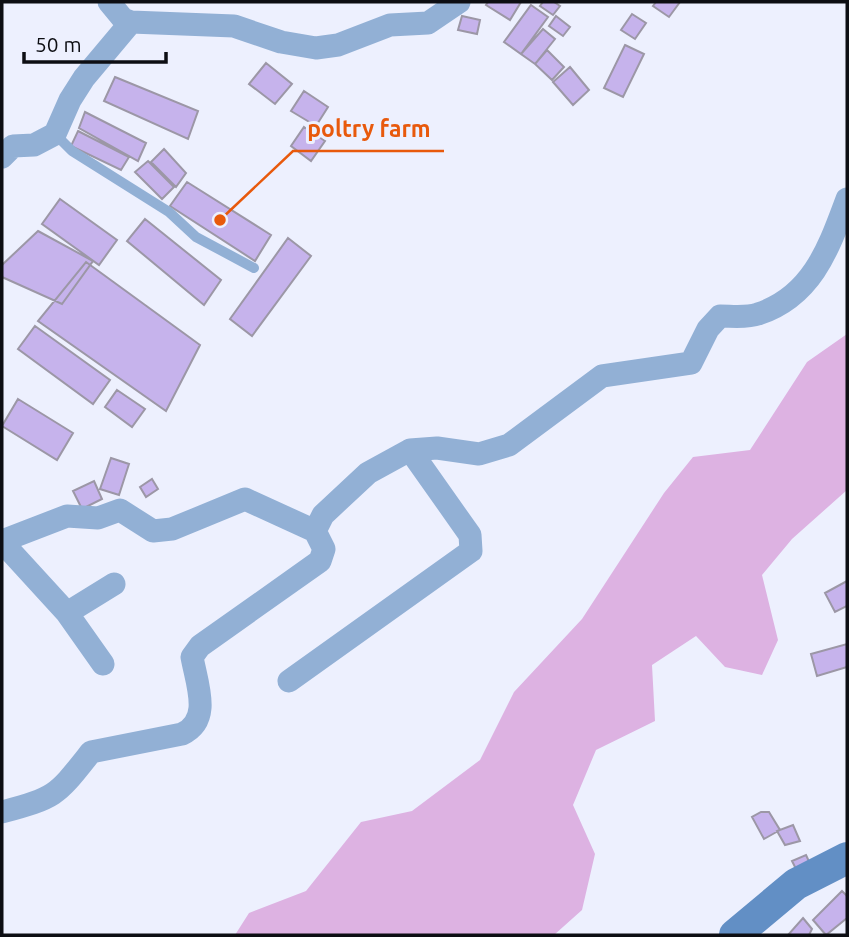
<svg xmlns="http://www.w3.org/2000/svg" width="849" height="937" font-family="Ubuntu,sans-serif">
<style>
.forest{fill:#ddb2e2}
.building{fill:#c6b3ec;stroke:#9c97a6;stroke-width:2}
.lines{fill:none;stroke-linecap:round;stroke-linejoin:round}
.service{stroke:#92b0d5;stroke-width:10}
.minor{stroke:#92b0d5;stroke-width:23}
.secondary{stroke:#628fc5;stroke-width:32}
.leader{fill:none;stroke:#e8590c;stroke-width:2.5}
.callout-dot{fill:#e8590c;stroke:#edf0fe;stroke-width:2.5}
.callout-label{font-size:23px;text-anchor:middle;font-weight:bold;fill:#e8590c;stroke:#edf0fe;stroke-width:6;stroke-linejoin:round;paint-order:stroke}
</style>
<rect width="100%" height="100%" fill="#edf0fe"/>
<path class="forest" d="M 847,334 L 847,490 L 792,539 L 762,575 L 778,640 L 762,675 L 725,667 L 696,636 L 652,665 L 655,721 L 596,750 L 573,805 L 595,854 L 582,910 L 554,935 L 235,935 L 249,913 L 306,891 L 361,822 L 412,811 L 480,760 L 514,692 L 582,619 L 664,493 L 693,457 L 750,450 L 807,362 Z"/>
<path class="building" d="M 488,2 L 521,2 L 510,20 L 486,5 Z
M 543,2 L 554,2 L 560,6 L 553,15 L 540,6 Z
M 656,2 L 680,2 L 669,17 L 653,6 Z
M 531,5 L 548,17 L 521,54 L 504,42 Z
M 632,14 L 646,23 L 635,39 L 621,30 Z
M 462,16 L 480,20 L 477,34 L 458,30 Z
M 556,16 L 570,27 L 563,36 L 549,26 Z
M 543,29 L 555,39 L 535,64 L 521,54 Z
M 625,45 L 644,54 L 623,97 L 604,88 Z
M 547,50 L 564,67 L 552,80 L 535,64 Z
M 266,63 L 292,84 L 275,104 L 249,84 Z
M 570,67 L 589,90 L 573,105 L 553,82 Z
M 115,77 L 198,111 L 188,139 L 104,101 Z
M 304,91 L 328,107 L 316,126 L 291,111 Z
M 85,112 L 146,143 L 138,161 L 79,128 Z
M 304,127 L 325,141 L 311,161 L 291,146 Z
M 78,131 L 129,157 L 121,170 L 71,146 Z
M 164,149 L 186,173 L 176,187 L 151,162 Z
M 148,161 L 174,187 L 162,199 L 135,172 Z
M 187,182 L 271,235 L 255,261 L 170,206 Z
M 60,199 L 117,240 L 99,265 L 42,224 Z
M 145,219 L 221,280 L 204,305 L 127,241 Z
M 38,231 L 93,261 L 62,304 L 2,277 L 2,265 Z
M 288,238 L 311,256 L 252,336 L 230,319 Z
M 86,262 L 200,345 L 166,411 L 38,321 Z
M 35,326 L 110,380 L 93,404 L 18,349 Z
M 117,390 L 145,409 L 132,427 L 105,407 Z
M 18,399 L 73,433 L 57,460 L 2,426 Z
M 111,458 L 129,464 L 119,495 L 100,489 Z
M 152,479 L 158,489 L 146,497 L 140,487 Z
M 94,481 L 102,499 L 82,509 L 73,491 Z
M 847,581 L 847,606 L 835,612 L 825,593 Z
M 847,644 L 847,667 L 817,676 L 811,654 Z
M 761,812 L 769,812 L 780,830 L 764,839 L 752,817 Z
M 793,825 L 800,841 L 785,845 L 777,831 Z
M 806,855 L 812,868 L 799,875 L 792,861 Z
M 842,891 L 847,896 L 847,918 L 826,935 L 813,920 Z
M 803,918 L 812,929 L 809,935 L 788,935 Z"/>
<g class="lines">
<path class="service" d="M 55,134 L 72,151 L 169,212 L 196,237 L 254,268"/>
<path class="minor" d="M 109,2 L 123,19 L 131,22 L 234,26 L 281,42 L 316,48 L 338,45 L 390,25 L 428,23 L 459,2
M 2,157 L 13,146 L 34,145 L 55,134 L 70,100 L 84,78 L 131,22
M 2,541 L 67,516 L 98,518 L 120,510 L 153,531 L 172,529 L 245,499 L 315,531
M 2,542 L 67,613 L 103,664
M 67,613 L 114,584
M 289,681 L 471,551 L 470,535 L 410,450
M 2,812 C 57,797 56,796 91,752 L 182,734 C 212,720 197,685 192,657 L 200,646 L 320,561 L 324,549 L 315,531 L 323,515 L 368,473 L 410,450 L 437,448 L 479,454 L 509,445 L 602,376 L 691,363 L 708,329 L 720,316 C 732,316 747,318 758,314 C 813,296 829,247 847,199"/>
<path class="secondary" d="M 735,935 L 796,884 L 847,858"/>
</g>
<path class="leader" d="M220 220L293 151H444"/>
<circle class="callout-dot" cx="220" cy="220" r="7"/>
<g class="callout-label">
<text x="369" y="137">poltry farm</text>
</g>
<rect width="849" height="937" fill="none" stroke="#0d0e13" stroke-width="7"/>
<path d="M24 52v10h142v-10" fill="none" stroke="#0d0e13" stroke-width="3.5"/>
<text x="35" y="52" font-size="21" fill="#0d0e13" stroke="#edf0fe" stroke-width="5" paint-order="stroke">50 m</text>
</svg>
